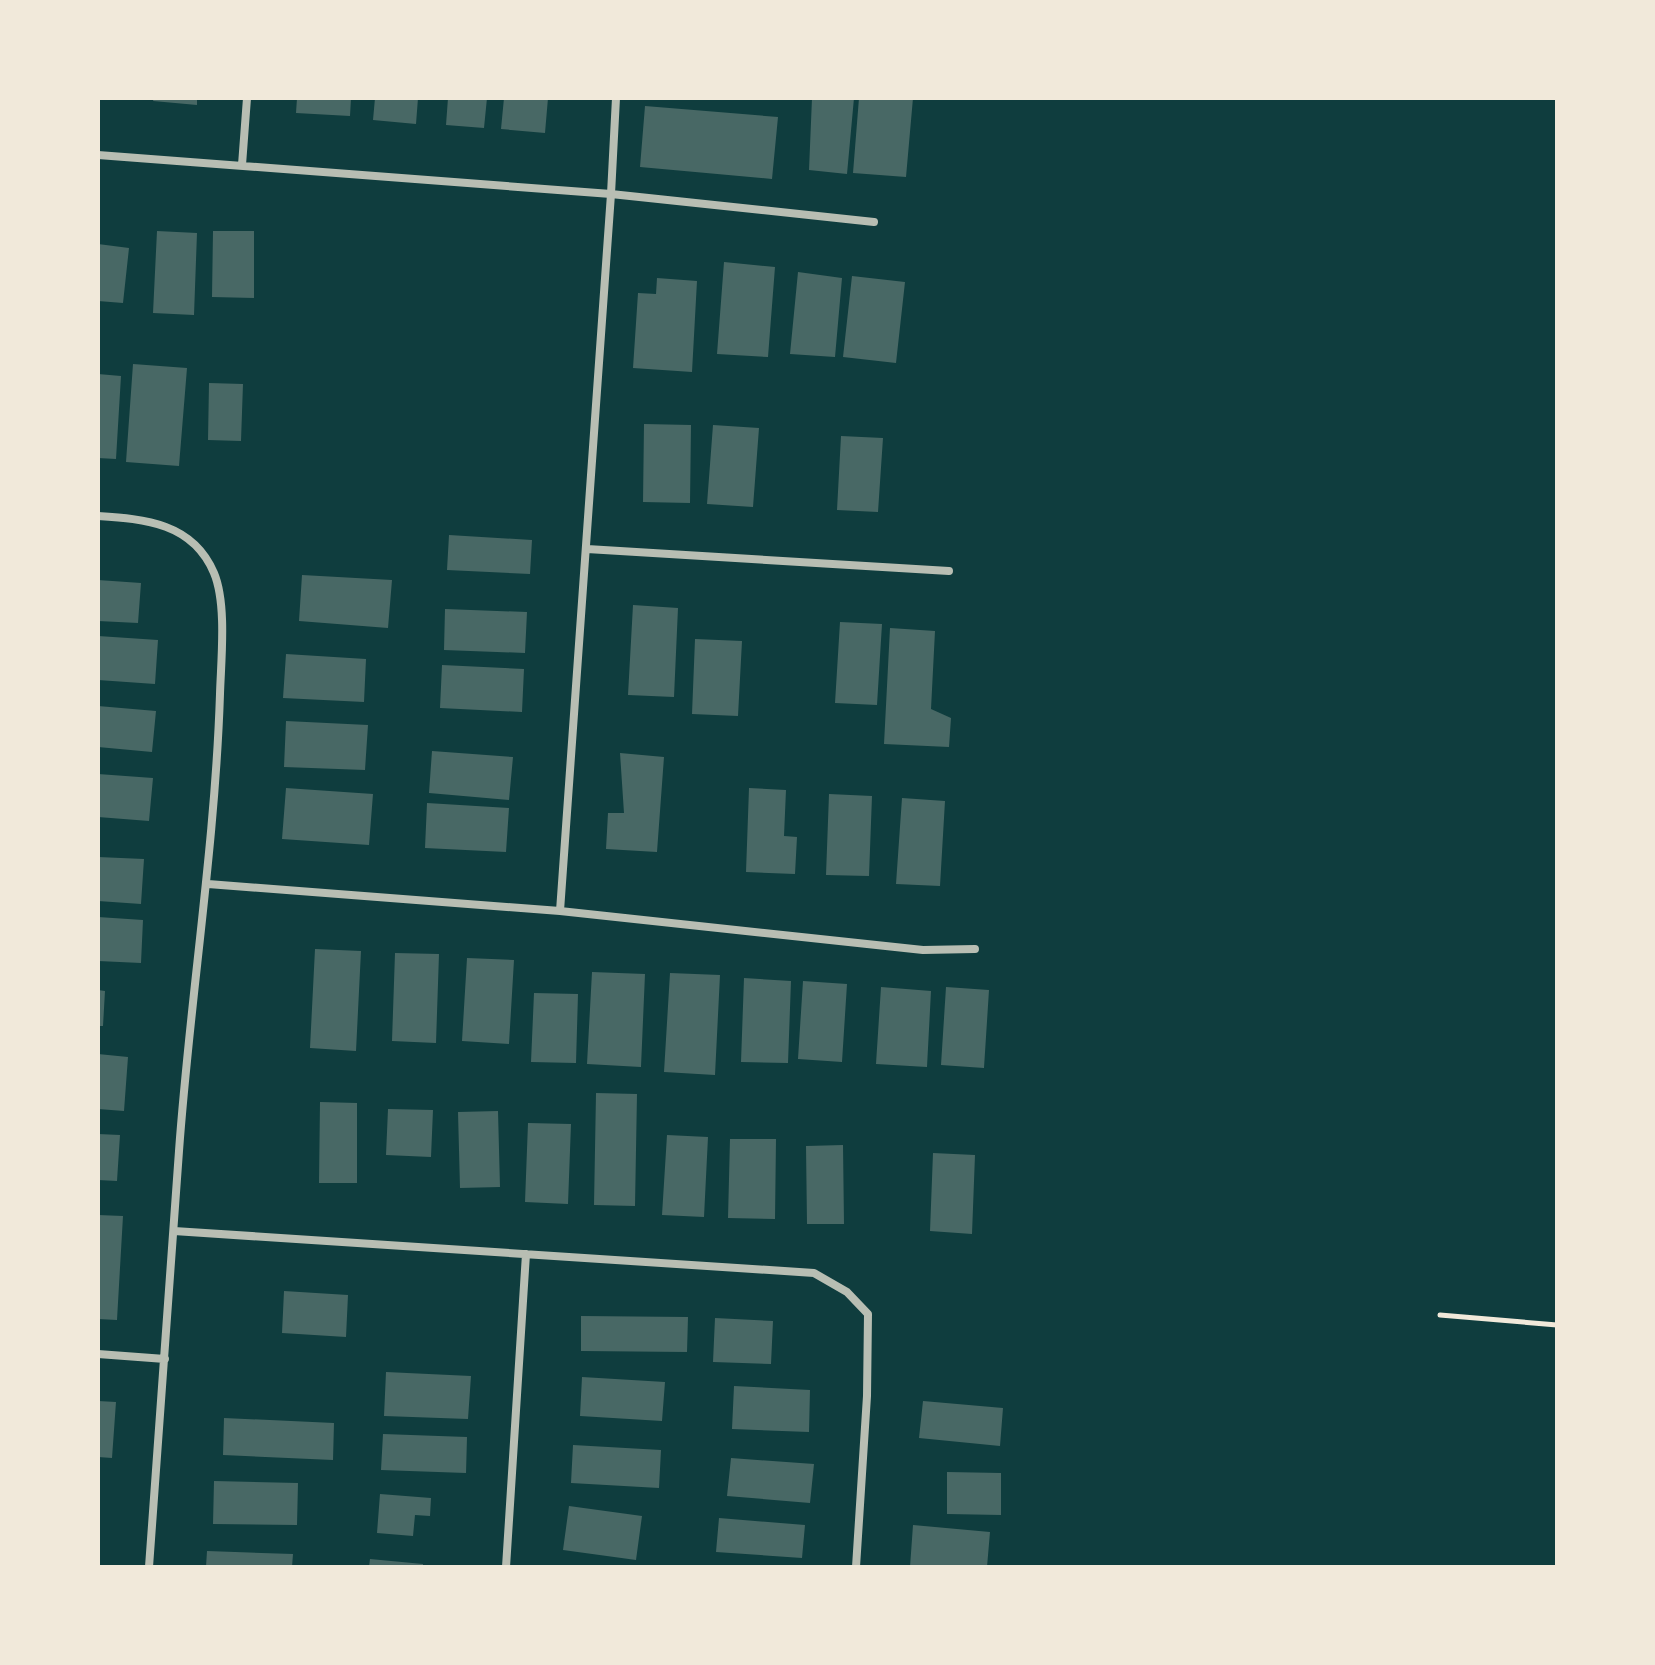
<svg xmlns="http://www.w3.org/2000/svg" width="1655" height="1665" font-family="'Varela Round',sans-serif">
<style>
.building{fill:#486865}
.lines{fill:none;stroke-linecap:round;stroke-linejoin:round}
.path{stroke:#f1e9da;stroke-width:5}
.minor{stroke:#b8beb3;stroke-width:8}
</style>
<rect width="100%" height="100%" fill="#0f3d3e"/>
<path class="building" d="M 154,98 L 197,98 L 197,105 L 153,101 Z
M 297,98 L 351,98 L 350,116 L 296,113 Z
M 375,98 L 418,98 L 416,124 L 373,120 Z
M 448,98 L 487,98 L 484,128 L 446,125 Z
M 504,98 L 548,98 L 545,133 L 501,129 Z
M 812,98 L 854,98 L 847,174 L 809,170 Z
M 859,98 L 913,98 L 906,177 L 853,173 Z
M 645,106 L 778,117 L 772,179 L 640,167 Z
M 157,231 L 197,233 L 194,315 L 153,313 Z
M 213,231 L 254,231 L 254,298 L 212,297 Z
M 98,244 L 129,248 L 123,303 L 98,301 Z
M 724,262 L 775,267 L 768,357 L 717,354 Z
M 798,272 L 842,278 L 835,357 L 790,354 Z
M 852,276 L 905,282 L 896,363 L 843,357 Z
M 657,278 L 697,281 L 692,372 L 633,368 L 638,293 L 656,294 Z
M 133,364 L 187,368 L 179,466 L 126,462 Z
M 98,374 L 121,376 L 116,459 L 98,458 Z
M 209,383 L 243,384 L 241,441 L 208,440 Z
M 644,424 L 691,425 L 690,503 L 643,502 Z
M 713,425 L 759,428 L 753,507 L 707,504 Z
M 841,436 L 883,438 L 878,512 L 837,510 Z
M 449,535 L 532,540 L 530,574 L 447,570 Z
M 302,575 L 392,580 L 388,628 L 299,621 Z
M 98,580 L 141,583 L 138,623 L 98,621 Z
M 633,605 L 678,608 L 674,697 L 628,695 Z
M 445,609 L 527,612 L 525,653 L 444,650 Z
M 840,622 L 882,624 L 877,705 L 835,703 Z
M 890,628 L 935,631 L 931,709 L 951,718 L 949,747 L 884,744 Z
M 98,636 L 158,640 L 155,684 L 98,680 Z
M 695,639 L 742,641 L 738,716 L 692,714 Z
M 286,654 L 366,659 L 364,702 L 283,698 Z
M 442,665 L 524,669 L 522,712 L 440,708 Z
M 98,706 L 156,711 L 152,752 L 98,747 Z
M 286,721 L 368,725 L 365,770 L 284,767 Z
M 432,751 L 513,757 L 509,800 L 429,793 Z
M 620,753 L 664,757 L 657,852 L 606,849 L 608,813 L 624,813 Z
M 98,774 L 153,778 L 149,821 L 98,817 Z
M 286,788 L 373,794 L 369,845 L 282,839 Z
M 749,788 L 786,790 L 784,836 L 797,837 L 795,874 L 746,872 Z
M 829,794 L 872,796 L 869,876 L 826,875 Z
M 902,798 L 945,801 L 940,886 L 896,884 Z
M 427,803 L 509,808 L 506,852 L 425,848 Z
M 98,857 L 144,859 L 141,904 L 98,901 Z
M 98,917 L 143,920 L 141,963 L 98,961 Z
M 315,949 L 361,951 L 356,1051 L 310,1048 Z
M 395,953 L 439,954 L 436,1043 L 392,1041 Z
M 467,958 L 514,960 L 509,1044 L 462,1041 Z
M 592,972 L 645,974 L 641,1067 L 587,1064 Z
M 670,973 L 720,975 L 715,1075 L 664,1072 Z
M 744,978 L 791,981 L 788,1063 L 741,1062 Z
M 803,981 L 847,984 L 842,1062 L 798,1059 Z
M 881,987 L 931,991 L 927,1067 L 876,1064 Z
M 946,987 L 989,990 L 984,1068 L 941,1065 Z
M 98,990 L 105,991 L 103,1026 L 98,1026 Z
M 534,993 L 578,994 L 576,1063 L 531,1062 Z
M 98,1054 L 128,1057 L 124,1111 L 98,1109 Z
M 596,1093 L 637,1094 L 635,1206 L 594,1205 Z
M 320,1102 L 357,1103 L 357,1183 L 319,1183 Z
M 388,1109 L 433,1110 L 431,1157 L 386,1155 Z
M 498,1111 L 500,1187 L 460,1188 L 458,1112 Z
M 528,1123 L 571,1124 L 568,1204 L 525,1202 Z
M 98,1134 L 120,1135 L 117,1181 L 98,1180 Z
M 667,1135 L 708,1137 L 704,1217 L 662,1215 Z
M 730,1139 L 776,1139 L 775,1219 L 728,1218 Z
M 843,1145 L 844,1224 L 807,1224 L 806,1146 Z
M 933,1153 L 975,1155 L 972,1234 L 930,1231 Z
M 98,1215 L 123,1216 L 117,1320 L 98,1319 Z
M 284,1291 L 348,1295 L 346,1337 L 282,1333 Z
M 581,1316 L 688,1317 L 687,1352 L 581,1351 Z
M 715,1318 L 773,1321 L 771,1364 L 713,1362 Z
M 386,1372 L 471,1376 L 468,1419 L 384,1416 Z
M 582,1377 L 665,1382 L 662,1421 L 580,1416 Z
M 734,1386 L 810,1390 L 809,1432 L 732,1429 Z
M 98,1401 L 116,1402 L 112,1458 L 98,1457 Z
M 923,1401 L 1003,1408 L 1000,1446 L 919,1438 Z
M 224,1418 L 334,1423 L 333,1460 L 223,1455 Z
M 383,1434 L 467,1437 L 466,1473 L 381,1470 Z
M 573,1445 L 661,1450 L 659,1488 L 571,1483 Z
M 731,1458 L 814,1464 L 810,1503 L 727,1496 Z
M 947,1472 L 1001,1473 L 1001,1515 L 947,1514 Z
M 214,1481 L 298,1483 L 297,1525 L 213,1524 Z
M 380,1494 L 431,1498 L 430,1516 L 415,1515 L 413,1536 L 377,1533 Z
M 569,1506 L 642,1516 L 636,1560 L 563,1550 Z
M 719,1518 L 805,1525 L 802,1558 L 716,1552 Z
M 913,1525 L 990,1532 L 987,1567 L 910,1567 Z
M 207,1551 L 293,1554 L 292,1567 L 206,1567 Z
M 370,1559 L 423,1564 L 423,1567 L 369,1567 Z"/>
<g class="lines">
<path class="path" d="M 1440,1315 L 1557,1325"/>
<path class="minor" d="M 98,155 L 611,194 L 616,98
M 242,165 L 247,98
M 98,516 C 145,519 193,523 214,573 C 227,604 221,660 220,694 C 215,847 190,998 179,1151 C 168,1290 160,1428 149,1567
M 587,549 L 949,571
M 208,884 L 560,911 L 923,950 L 975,949
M 560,911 L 611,194 L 874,222
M 174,1231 L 814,1273 L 847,1292 L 868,1314 L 867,1396 L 856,1567
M 98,1354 L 165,1359
M 506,1567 L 526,1254"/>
</g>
<rect width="1655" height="1665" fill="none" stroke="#f1e9da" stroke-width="200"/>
</svg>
